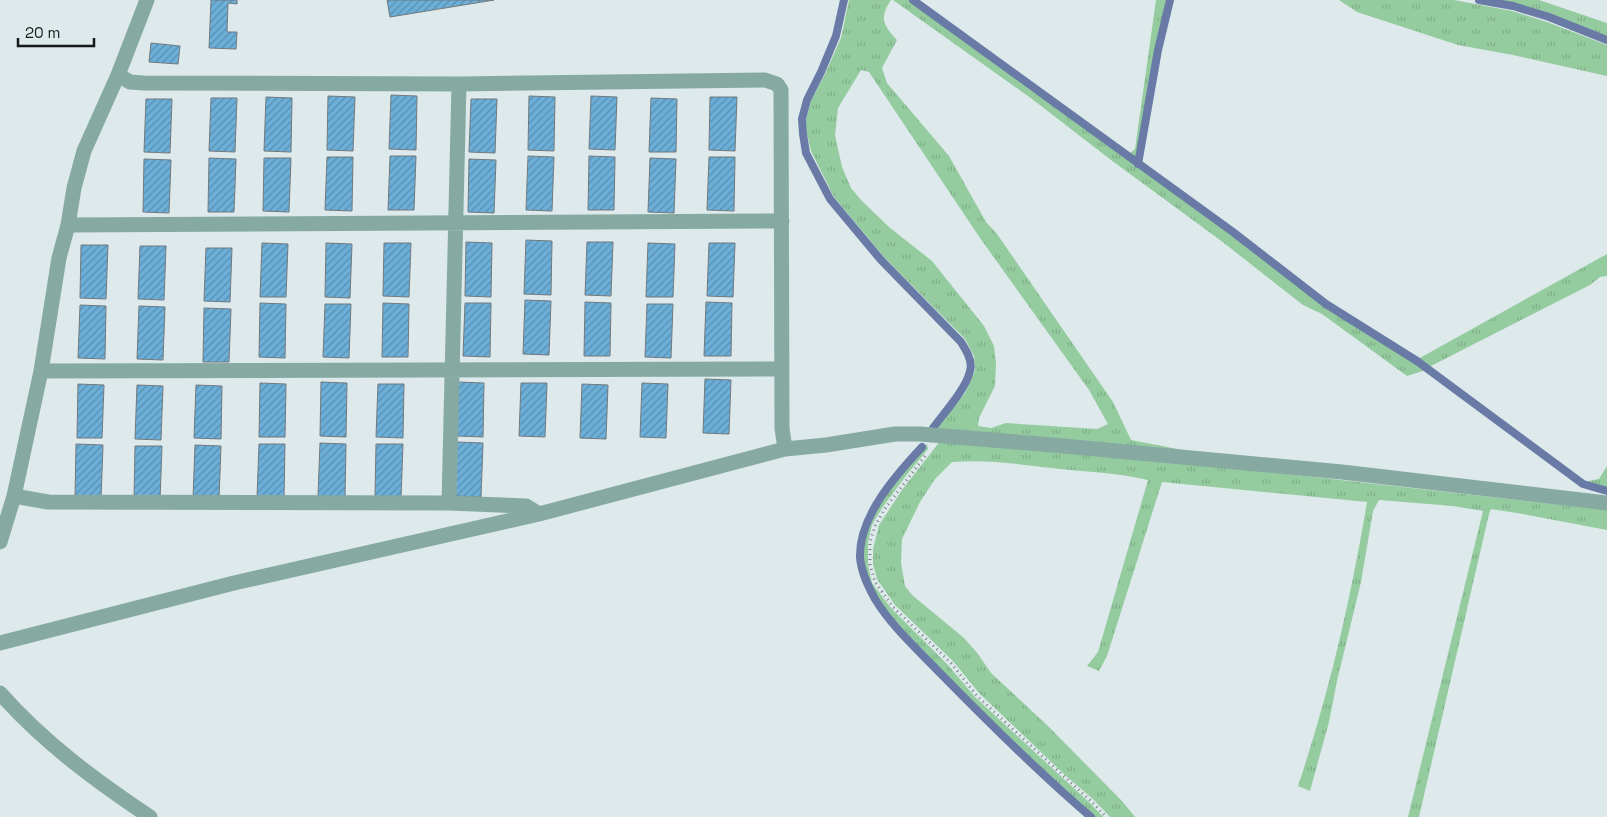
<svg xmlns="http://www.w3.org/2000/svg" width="1607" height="817" font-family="'Space Grotesk',sans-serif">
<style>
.grass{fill:url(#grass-tufts);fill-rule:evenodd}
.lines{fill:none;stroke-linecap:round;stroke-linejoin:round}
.stream{stroke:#687aa5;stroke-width:8}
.building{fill:url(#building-hatch);stroke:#71797e}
.path{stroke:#777f80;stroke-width:3;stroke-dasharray:1 4;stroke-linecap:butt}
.street{stroke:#86aaa2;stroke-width:15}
</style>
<defs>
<pattern id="grass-tufts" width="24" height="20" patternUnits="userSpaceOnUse" patternTransform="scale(1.25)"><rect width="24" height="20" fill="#94cc9f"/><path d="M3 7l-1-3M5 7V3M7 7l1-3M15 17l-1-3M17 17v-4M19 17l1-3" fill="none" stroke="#7faf88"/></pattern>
<pattern id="building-hatch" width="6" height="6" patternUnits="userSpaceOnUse" patternTransform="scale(1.25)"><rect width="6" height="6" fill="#6cafd9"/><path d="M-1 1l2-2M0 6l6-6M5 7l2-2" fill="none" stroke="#588eaf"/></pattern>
</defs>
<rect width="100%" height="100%" fill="#dde9eb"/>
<path class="grass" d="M 849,0 L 891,0 C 879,18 883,25 897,40 L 882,68 L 887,83 L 949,156 L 986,222 L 997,234 L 1113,402 L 1131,440 L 1214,456 L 936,430 L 965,393 L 975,371 L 974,356 L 965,339 L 884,257 L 834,197 L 811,151 L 807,134 L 806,120 L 811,101 L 825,74 L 841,38 ZM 861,70 L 869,72 L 980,238 L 1089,390 L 1108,424 L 1097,429 L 1006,423 L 991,428 L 978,426 L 979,418 L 995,386 L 996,363 L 994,346 L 984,326 L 932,261 L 889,227 L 861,200 L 851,188 L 842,167 L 835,135 L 838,108 Z
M 893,0 L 909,0 L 1232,234 L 1325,306 L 1416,362 L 1426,370 L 1407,376 L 1322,314 L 1303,305 L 1220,240 L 1111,160 L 1032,99 Z
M 1156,0 L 1169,0 L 1156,50 L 1137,161 L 1129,154 L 1135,149 Z
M 1339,0 L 1454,0 L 1512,11 L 1547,22 L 1607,45 L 1607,76 L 1513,55 L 1458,45 L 1357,12 Z
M 1497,0 L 1539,0 L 1607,23 L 1607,36 C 1571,23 1536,7 1497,0 Z
M 1607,254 L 1607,276 L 1600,277 L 1590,285 L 1429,367 L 1418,359 Z
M 941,440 L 1216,466 L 1607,510 L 1607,530 L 1523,514 L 1491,509 L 1489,514 L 1419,817 L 1408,817 L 1483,511 L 1453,506 L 1379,500 L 1373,511 L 1361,582 L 1337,681 L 1329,722 L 1310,791 L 1298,786 C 1329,694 1351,598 1367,502 L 1162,482 L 1107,656 L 1099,671 L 1087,666 L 1098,652 L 1148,480 C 1119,473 1089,472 1060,469 C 1024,465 987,459 952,462 L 935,479 L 920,502 L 902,539 L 901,563 L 905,586 L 912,595 L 964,638 L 978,654 L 991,673 L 1048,726 L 1122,801 L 1135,817 L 1110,817 L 1094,800 L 1065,775 L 979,693 L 953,661 L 895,605 L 877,579 L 873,564 L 873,549 L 879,525 L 902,490 Z
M 927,444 L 928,449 L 905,477 L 882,508 L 872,525 L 868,542 L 868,565 L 872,583 L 891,608 L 948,665 L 975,697 L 1091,804 L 1103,817 L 1093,817 C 1040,771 989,721 940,670 C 918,647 893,626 877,599 C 869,586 863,571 862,556 C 862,512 900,475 927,444 Z
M 1607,466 L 1607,489 L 1584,482 L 1599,479 Z"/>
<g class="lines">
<path class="stream" d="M 844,0 L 836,36 L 821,72 L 807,100 L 802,119 L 803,134 L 806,153 L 830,199 L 881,260 L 961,342 C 966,350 973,361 970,371 C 966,389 944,413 933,428
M 913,0 L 1233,232 L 1326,304 L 1417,361 L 1583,484 L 1607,491
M 1479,0 L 1513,6 L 1549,17 L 1607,40
M 1138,164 L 1158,50 L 1170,0
M 922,447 C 896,475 859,516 860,557 C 861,572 868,586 875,599 C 892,627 918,650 940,673 C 989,723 1038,772 1091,817"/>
</g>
<path class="building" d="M 211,0 L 237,0 L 237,4 L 228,3 L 227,32 L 237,32 L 236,49 L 209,48 Z
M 387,0 L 494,0 L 390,17 Z
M 151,43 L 180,46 L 178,64 L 149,62 Z
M 391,95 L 417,96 L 416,150 L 389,149 Z
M 328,96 L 355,97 L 353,151 L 327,150 Z
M 529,96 L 555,97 L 554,151 L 528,150 Z
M 591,96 L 617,97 L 615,150 L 589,149 Z
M 266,97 L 292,98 L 291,152 L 264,151 Z
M 710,97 L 737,97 L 735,151 L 709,150 Z
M 211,98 L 237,98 L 235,152 L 209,151 Z
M 651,98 L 677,99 L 676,152 L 649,152 Z
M 146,99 L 172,99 L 170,153 L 144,152 Z
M 471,99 L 497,99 L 495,153 L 469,152 Z
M 390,156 L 416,156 L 414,210 L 388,210 Z
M 528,156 L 554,157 L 552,211 L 526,210 Z
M 589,156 L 615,157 L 614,210 L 588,210 Z
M 327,157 L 353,157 L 352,211 L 325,210 Z
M 709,157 L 735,157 L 734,211 L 707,210 Z
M 209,158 L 236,159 L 234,212 L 208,212 Z
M 264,158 L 291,158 L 289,212 L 263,211 Z
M 650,158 L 676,159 L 674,213 L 648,212 Z
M 144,159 L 171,160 L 169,213 L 143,212 Z
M 469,159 L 496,160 L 494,213 L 468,212 Z
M 526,240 L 552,241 L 551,295 L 524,294 Z
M 466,242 L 492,243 L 491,297 L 465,296 Z
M 587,242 L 613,242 L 611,296 L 585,295 Z
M 262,243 L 288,244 L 286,297 L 260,297 Z
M 326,243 L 352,244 L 350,298 L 325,297 Z
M 384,243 L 411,243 L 409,297 L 383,296 Z
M 648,243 L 675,244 L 673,297 L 646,297 Z
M 709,243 L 735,243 L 733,297 L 707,296 Z
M 81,245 L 108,245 L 106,299 L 80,298 Z
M 140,246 L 166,246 L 164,300 L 138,299 Z
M 206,248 L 232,248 L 230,302 L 204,301 Z
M 525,300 L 551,301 L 549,355 L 523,354 Z
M 585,302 L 611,303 L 610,356 L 584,356 Z
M 706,302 L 732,303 L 731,356 L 704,356 Z
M 260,303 L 286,304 L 285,358 L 259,357 Z
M 383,303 L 409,304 L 408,357 L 382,357 Z
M 465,303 L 491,303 L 490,357 L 463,356 Z
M 325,304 L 351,304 L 349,358 L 323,357 Z
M 647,304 L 673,304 L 671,358 L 645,357 Z
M 80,305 L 106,306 L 105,359 L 78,358 Z
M 139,306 L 165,307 L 163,360 L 137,359 Z
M 204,308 L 231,309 L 229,362 L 203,362 Z
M 705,379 L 731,380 L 729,434 L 703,433 Z
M 321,382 L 347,383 L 346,437 L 320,436 Z
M 458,382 L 484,383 L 483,437 L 457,436 Z
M 260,383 L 286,384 L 285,437 L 259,437 Z
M 521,383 L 547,383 L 545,437 L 519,436 Z
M 642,383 L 668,384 L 666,438 L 640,437 Z
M 78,384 L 104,385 L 102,438 L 77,438 Z
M 378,384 L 404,384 L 403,438 L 376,437 Z
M 582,384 L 608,385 L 606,439 L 580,438 Z
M 137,385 L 163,386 L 161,440 L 135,439 Z
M 196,385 L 222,386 L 221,439 L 194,438 Z
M 457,442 L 483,443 L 481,497 L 455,496 Z
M 320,443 L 346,444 L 345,497 L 318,496 Z
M 76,444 L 103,445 L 101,499 L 75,498 Z
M 259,444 L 285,444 L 284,498 L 257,497 Z
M 376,444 L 403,444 L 401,498 L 375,497 Z
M 195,445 L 221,446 L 219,499 L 193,499 Z
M 135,446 L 162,446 L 160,500 L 134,499 Z"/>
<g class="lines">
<path class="path" d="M 925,456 L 884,510 L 875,526 L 870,542 L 870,565 L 875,582 L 893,607 L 951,663 L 977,696 L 1093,803 L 1106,817"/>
<path class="street" d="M 118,75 L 130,82 L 144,83 L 459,84 L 765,80 L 777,84 L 781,90 L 782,428 L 785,449
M 68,225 L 782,221
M 41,371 L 782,369
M 14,496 L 48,502 L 449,503 L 526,506 L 539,514
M 449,503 L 459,84
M 0,542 L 14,496 L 41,371 L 59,258 L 68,225 L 74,188 L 84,151 L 118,75 L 147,0
M 0,643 L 234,583 L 539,514 L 785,449 L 826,445 L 895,434 L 920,434 L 1053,445 L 1342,472 L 1607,503
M 0,693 C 43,742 96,781 150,817"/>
</g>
<path d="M18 38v8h76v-8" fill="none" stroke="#16191a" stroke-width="2.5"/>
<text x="25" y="38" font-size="15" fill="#16191a" stroke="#dde9eb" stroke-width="4" paint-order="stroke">20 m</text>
</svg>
